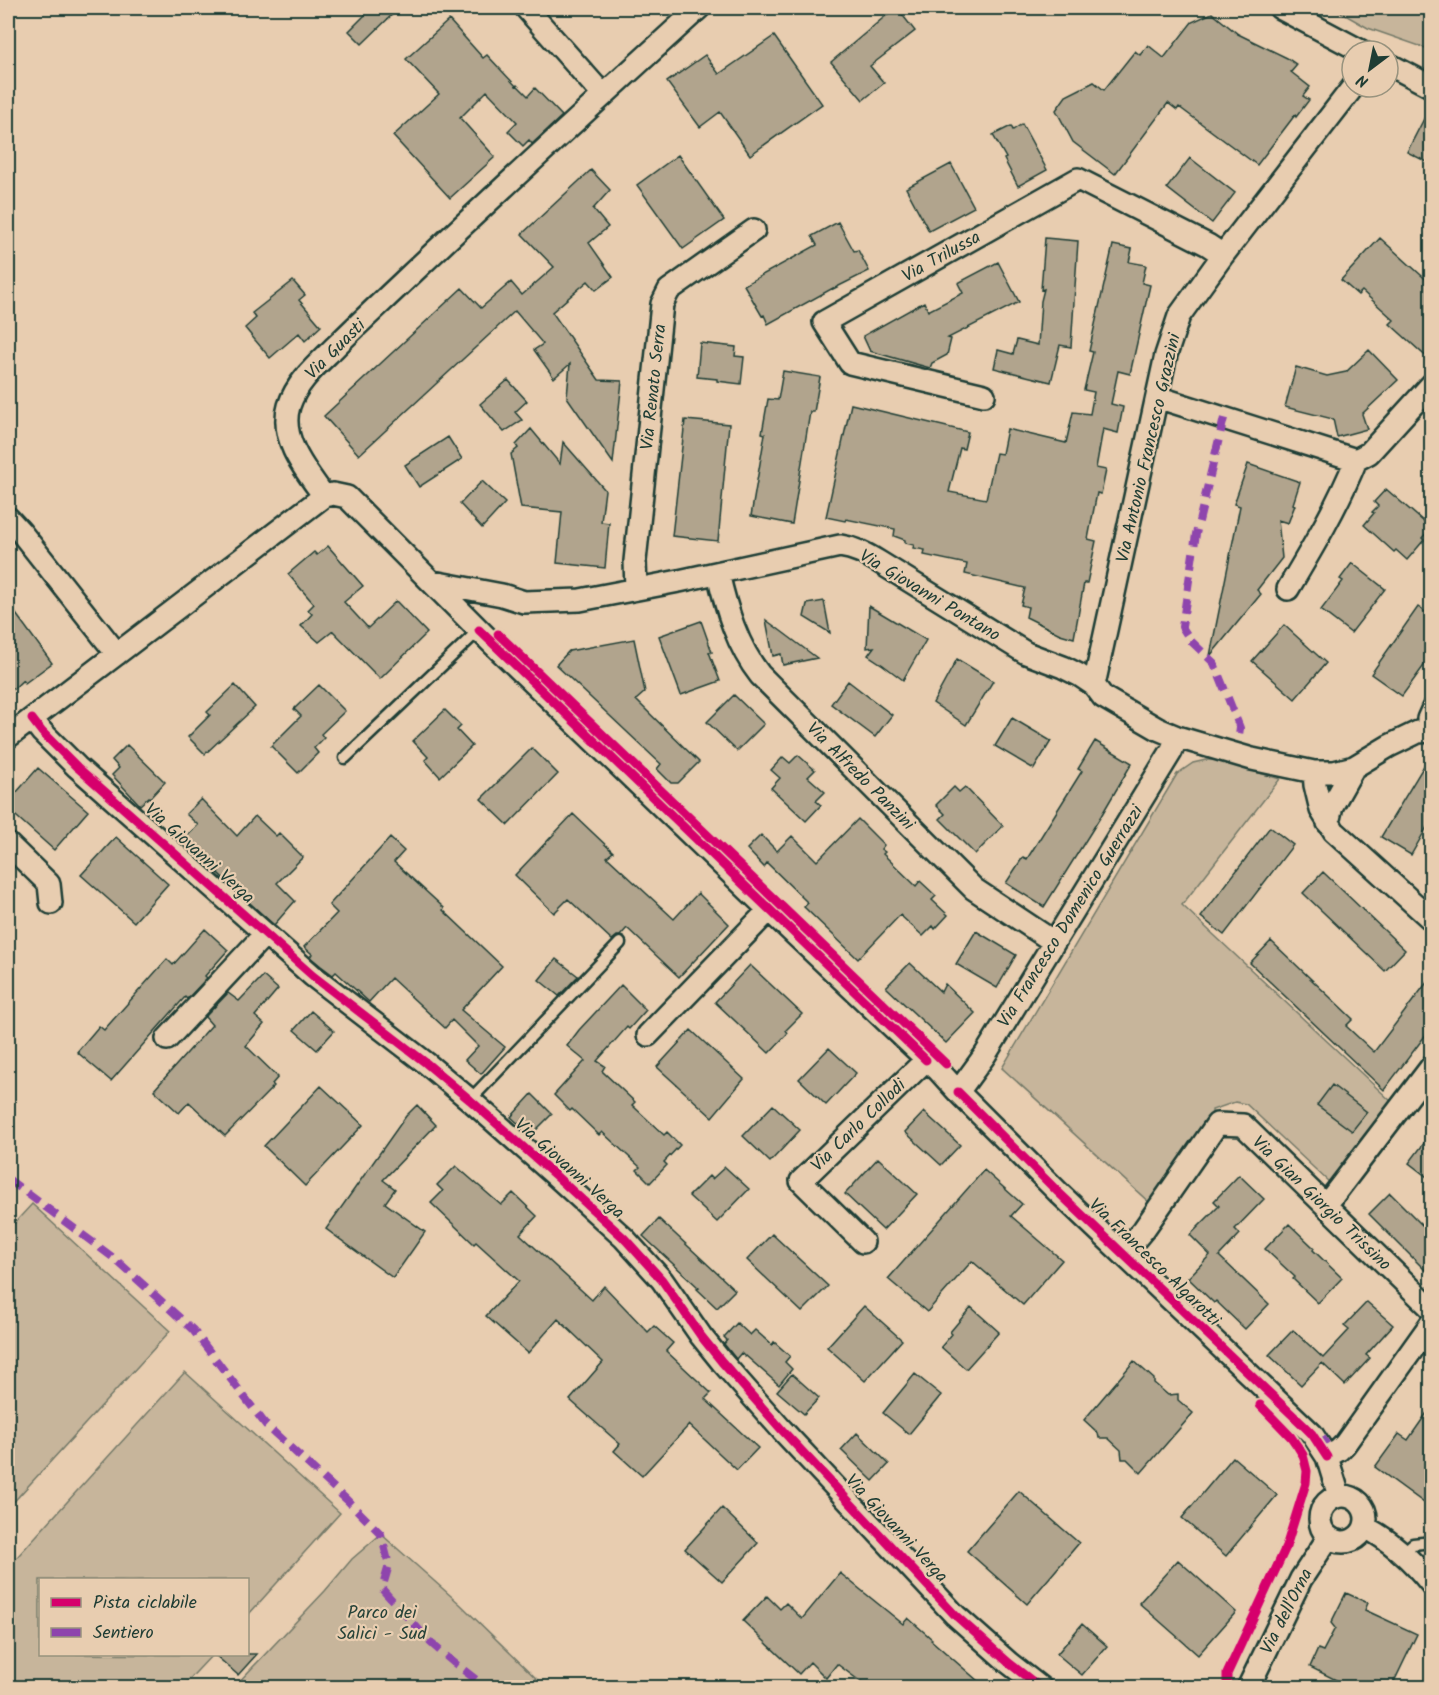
<svg xmlns="http://www.w3.org/2000/svg" width="1439" height="1695" font-family="Kalam,sans-serif">
<style>
.green{fill:#c7b59b;stroke:#737968;stroke-width:1.5}
.building{fill:#b1a48d;stroke:#1f3d34;stroke-width:1.5}
.lines{fill:none;stroke-linecap:round;stroke-linejoin:round}
.service-casing{stroke:#1f3d34;stroke-width:15}
.minor-casing{stroke:#1f3d34;stroke-width:26}
.service{stroke:#e8cdb0;stroke-width:10}
.minor{stroke:#e8cdb0;stroke-width:21}
.quiet{stroke:#8e44ad;stroke-width:8;stroke-dasharray:15 8;stroke-linecap:butt}
.cycleway-casing{stroke:#e8cdb0;stroke-width:13}
.cycleway{stroke:#d6006c;stroke-width:9}
.labels{text-anchor:middle;stroke-width:4.5;stroke-linejoin:round;paint-order:stroke}
.street-label{font-size:18px;fill:#1f3d34;stroke:#e8cdb0}
.park-label{font-size:18px;fill:#274339;stroke:#e8cdb0}
</style>
<rect width="100%" height="100%" fill="#e8cdb0"/>
<filter id="ink" filterUnits="userSpaceOnUse"><feTurbulence type="fractalNoise" baseFrequency=".0167" numOctaves="2"/><feDisplacementMap in="SourceGraphic" scale="12" xChannelSelector="R" yChannelSelector="G"/><feConvolveMatrix kernelMatrix="1 2 1 2 8 2 1 2 1" color-interpolation-filters="sRGB"/></filter>
<g filter="url(#ink)">
<path class="green" d="M 1333,8 L 1431,8 L 1431,50 L 1368,28 Z
M 1206,760 L 1215,760 L 1280,779 L 1182,905 L 1394,1104 L 1331,1184 L 1246,1104 L 1235,1102 L 1212,1110 L 1212,1113 L 1151,1204 L 1002,1068 L 1177,774 L 1193,763 Z
M 32,1204 L 170,1331 L 8,1508 L 8,1230 Z
M 185,1372 L 340,1513 L 248,1615 L 248,1580 L 40,1580 L 40,1654 L 212,1655 L 182,1687 L 22,1687 L 8,1675 L 8,1567 Z
M 381,1534 L 460,1604 L 545,1687 L 234,1687 L 325,1591 L 352,1559 Z"/>
<path class="building" d="M 372,8 L 399,8 L 362,44 L 349,31 Z
M 895,8 L 897,8 L 915,31 L 870,66 L 884,83 L 863,100 L 831,62 Z
M 1212,13 L 1238,34 L 1287,58 L 1297,65 L 1291,72 L 1310,87 L 1303,96 L 1309,100 L 1296,117 L 1295,115 L 1257,165 L 1179,107 L 1177,110 L 1168,103 L 1115,174 L 1073,142 L 1056,110 L 1066,96 L 1094,82 L 1104,90 L 1135,51 L 1140,55 L 1148,45 L 1164,58 L 1192,22 Z
M 449,20 L 483,58 L 487,55 L 516,86 L 517,85 L 528,96 L 535,88 L 562,116 L 532,144 L 529,140 L 523,146 L 508,131 L 517,122 L 487,91 L 460,118 L 495,157 L 450,198 L 393,136 L 439,94 L 406,59 Z
M 774,36 L 822,104 L 750,155 L 720,112 L 700,127 L 667,82 L 705,55 L 719,74 Z
M 1431,105 L 1431,164 L 1407,152 Z
M 1022,124 L 1047,170 L 1018,186 L 1004,159 L 1006,158 L 993,135 L 1011,126 L 1013,130 Z
M 678,155 L 724,220 L 683,249 L 637,185 Z
M 1190,158 L 1235,193 L 1212,223 L 1167,188 Z
M 951,164 L 974,207 L 929,231 L 906,188 Z
M 591,170 L 610,190 L 593,209 L 608,227 L 589,243 L 613,277 L 596,290 L 588,281 L 552,312 L 599,380 L 622,381 L 613,463 L 567,397 L 570,364 L 554,378 L 534,350 L 543,344 L 515,311 L 359,455 L 324,416 L 462,288 L 481,308 L 511,282 L 522,295 L 554,267 L 522,234 Z
M 838,222 L 854,251 L 858,250 L 869,271 L 833,289 L 833,288 L 768,324 L 764,315 L 762,316 L 744,285 L 817,245 L 812,236 Z
M 1045,238 L 1078,241 L 1071,347 L 1060,345 L 1051,382 L 994,368 L 998,350 L 1013,354 L 1017,340 L 1038,345 L 1041,301 L 1044,289 L 1041,290 Z
M 1380,238 L 1431,284 L 1431,361 L 1390,324 L 1394,320 L 1362,291 L 1358,295 L 1341,280 Z
M 1113,245 L 1132,249 L 1129,262 L 1146,265 L 1142,283 L 1150,285 L 1130,374 L 1118,371 L 1111,404 L 1123,407 L 1118,433 L 1103,429 L 1096,468 L 1106,470 L 1101,494 L 1097,493 L 1088,539 L 1096,541 L 1087,583 L 1084,583 L 1074,638 L 1060,634 L 1026,617 L 1028,607 L 1021,605 L 1025,588 L 965,574 L 967,564 L 924,555 L 925,550 L 913,548 L 914,545 L 905,543 L 905,540 L 894,536 L 895,529 L 846,519 L 845,521 L 826,517 L 851,404 L 968,432 L 964,449 L 960,448 L 949,492 L 986,499 L 996,453 L 1002,454 L 1007,429 L 1066,443 L 1073,412 L 1090,414 L 1094,392 L 1084,390 L 1093,352 L 1089,351 Z
M 998,262 L 1019,302 L 948,338 L 951,339 L 947,355 L 932,363 L 930,368 L 870,351 L 863,336 L 924,302 L 928,311 L 963,293 L 958,283 Z
M 293,281 L 305,295 L 299,300 L 321,326 L 305,341 L 299,333 L 270,358 L 245,328 L 256,318 L 252,313 Z
M 700,343 L 736,347 L 735,356 L 744,357 L 741,384 L 717,381 L 717,379 L 697,377 Z
M 1369,350 L 1398,380 L 1362,414 L 1367,429 L 1337,437 L 1333,419 L 1285,407 L 1296,367 L 1327,376 L 1346,372 Z
M 783,371 L 820,377 L 814,412 L 810,412 L 792,524 L 751,516 L 765,434 L 762,433 L 768,399 L 778,400 Z
M 508,380 L 527,401 L 515,412 L 522,420 L 504,432 L 480,404 Z
M 685,420 L 729,424 L 718,541 L 672,536 Z
M 531,429 L 560,464 L 563,442 L 605,490 L 601,522 L 609,523 L 605,568 L 557,563 L 562,512 L 521,508 L 511,454 L 518,448 L 516,445 Z
M 448,437 L 462,459 L 419,487 L 405,465 Z
M 1248,464 L 1300,482 L 1293,504 L 1295,505 L 1288,523 L 1278,520 L 1282,558 L 1257,590 L 1261,594 L 1210,656 L 1240,506 L 1234,504 Z
M 482,481 L 505,503 L 482,528 L 460,504 Z
M 1386,489 L 1431,528 L 1422,538 L 1424,540 L 1407,560 L 1396,550 L 1394,552 L 1364,525 L 1374,513 L 1372,512 L 1378,506 L 1374,502 Z
M 328,546 L 363,586 L 344,602 L 368,628 L 396,601 L 427,633 L 380,679 L 333,631 L 319,642 L 301,626 L 312,614 L 308,610 L 314,604 L 288,574 L 314,552 L 317,555 Z
M 1352,563 L 1385,589 L 1351,633 L 1321,610 L 1343,581 L 1340,579 Z
M 824,601 L 830,633 L 804,617 L 807,604 Z
M 8,603 L 52,663 L 25,683 L 23,680 L 8,694 Z
M 869,606 L 926,640 L 903,680 L 883,665 L 868,655 L 874,647 L 867,648 Z
M 1418,607 L 1431,616 L 1431,656 L 1402,696 L 1371,674 Z
M 766,620 L 777,628 L 817,658 L 783,665 L 781,654 L 773,656 Z
M 701,621 L 712,652 L 709,652 L 720,681 L 681,695 L 659,636 Z
M 1284,625 L 1326,663 L 1295,699 L 1252,661 Z
M 634,639 L 645,692 L 636,700 L 699,762 L 678,783 L 671,783 L 657,769 L 661,764 L 556,665 L 569,651 Z
M 957,659 L 993,681 L 966,725 L 933,703 Z
M 848,681 L 892,715 L 875,737 L 831,704 Z
M 235,685 L 255,707 L 205,754 L 188,737 L 210,715 L 207,712 Z
M 319,685 L 345,711 L 321,734 L 324,738 L 314,748 L 318,753 L 298,773 L 271,746 L 301,716 L 294,709 Z
M 734,695 L 764,724 L 737,751 L 707,722 Z
M 445,710 L 461,726 L 457,730 L 472,746 L 440,777 L 425,760 L 428,757 L 413,741 Z
M 1012,718 L 1051,741 L 1034,769 L 995,746 Z
M 1095,741 L 1132,763 L 1101,816 L 1044,907 L 1006,883 L 1023,857 L 1027,859 L 1082,771 L 1078,769 Z
M 127,745 L 165,782 L 150,798 L 149,797 L 140,805 L 112,775 L 119,768 L 112,760 Z
M 532,748 L 558,774 L 508,825 L 481,799 Z
M 1431,754 L 1431,820 L 1411,855 L 1381,837 Z
M 798,755 L 815,770 L 808,777 L 825,792 L 816,801 L 821,805 L 806,821 L 771,788 L 780,778 L 771,770 L 783,757 L 790,763 Z
M 38,768 L 88,811 L 54,850 L 8,809 L 8,802 Z
M 954,787 L 959,792 L 965,787 L 1003,826 L 975,854 L 940,819 L 945,814 L 936,805 Z
M 201,799 L 237,836 L 255,816 L 276,836 L 279,833 L 303,857 L 277,883 L 295,901 L 274,925 L 241,895 L 218,873 L 219,871 L 185,838 L 198,825 L 186,814 Z
M 573,814 L 613,852 L 607,857 L 674,919 L 698,893 L 729,924 L 679,977 L 627,928 L 620,936 L 617,936 L 612,940 L 568,899 L 554,913 L 515,875 Z
M 858,819 L 884,845 L 881,849 L 885,852 L 883,854 L 916,886 L 920,881 L 936,896 L 932,900 L 948,915 L 935,929 L 933,926 L 923,936 L 900,915 L 858,959 L 804,907 L 808,903 L 767,863 L 764,867 L 747,849 L 761,835 L 777,851 L 792,836 L 817,861 Z
M 1270,827 L 1293,845 L 1224,935 L 1201,917 Z
M 116,837 L 168,884 L 134,922 L 81,875 Z
M 390,838 L 404,851 L 394,862 L 444,908 L 443,910 L 502,966 L 461,1010 L 505,1047 L 481,1074 L 465,1060 L 478,1046 L 452,1020 L 445,1028 L 391,978 L 369,1002 L 336,972 L 333,975 L 321,966 L 310,957 L 312,954 L 304,947 L 337,913 L 329,905 Z
M 1323,872 L 1405,950 L 1385,971 L 1303,893 Z
M 205,929 L 228,950 L 205,976 L 207,978 L 187,999 L 185,997 L 111,1081 L 77,1052 L 99,1026 L 104,1030 L 167,959 L 173,965 Z
M 976,931 L 1016,955 L 997,988 L 956,964 Z
M 1271,941 L 1353,1019 L 1346,1026 L 1374,1052 L 1431,977 L 1431,1028 L 1384,1090 L 1250,963 Z
M 556,959 L 578,976 L 559,996 L 539,980 Z
M 910,963 L 941,992 L 945,984 L 975,1013 L 946,1043 L 886,987 Z
M 750,965 L 802,1014 L 786,1030 L 788,1033 L 769,1053 L 715,1002 Z
M 263,976 L 278,989 L 255,1016 L 264,1024 L 246,1046 L 278,1077 L 272,1084 L 274,1086 L 225,1136 L 189,1102 L 179,1113 L 154,1090 L 212,1025 L 205,1017 L 228,993 L 239,1001 Z
M 621,985 L 646,1010 L 629,1029 L 627,1027 L 597,1061 L 605,1066 L 602,1071 L 635,1102 L 632,1105 L 664,1135 L 667,1132 L 680,1145 L 664,1162 L 667,1165 L 650,1183 L 637,1170 L 640,1167 L 602,1132 L 599,1135 L 572,1109 L 570,1111 L 554,1095 L 585,1061 L 567,1046 L 579,1030 Z
M 311,1011 L 334,1031 L 317,1050 L 294,1030 Z
M 691,1030 L 744,1079 L 712,1117 L 657,1067 Z
M 829,1048 L 856,1073 L 826,1105 L 799,1079 Z
M 1332,1085 L 1367,1112 L 1352,1131 L 1317,1105 Z
M 321,1086 L 363,1125 L 305,1186 L 264,1146 Z
M 532,1094 L 552,1114 L 531,1135 L 511,1117 Z
M 417,1105 L 436,1125 L 383,1180 L 395,1189 L 385,1203 L 425,1232 L 393,1278 L 326,1229 L 406,1116 Z
M 773,1105 L 800,1130 L 770,1162 L 743,1136 Z
M 924,1112 L 960,1145 L 941,1165 L 905,1132 Z
M 1431,1134 L 1431,1180 L 1409,1163 Z
M 878,1158 L 917,1194 L 883,1230 L 845,1194 Z
M 456,1166 L 501,1205 L 513,1193 L 537,1216 L 520,1234 L 592,1300 L 604,1286 L 648,1332 L 654,1326 L 673,1343 L 666,1351 L 711,1393 L 705,1399 L 758,1448 L 737,1470 L 689,1425 L 642,1476 L 614,1451 L 620,1444 L 570,1400 L 603,1362 L 558,1319 L 528,1353 L 486,1316 L 519,1281 L 476,1242 L 474,1244 L 431,1203 L 443,1191 L 437,1185 Z
M 725,1167 L 749,1189 L 717,1222 L 689,1196 L 709,1176 L 712,1179 Z
M 984,1170 L 1022,1204 L 1011,1216 L 1062,1260 L 1023,1305 L 972,1261 L 927,1312 L 888,1279 Z
M 1239,1175 L 1264,1199 L 1235,1229 L 1240,1234 L 1219,1256 L 1269,1304 L 1245,1329 L 1216,1301 L 1214,1303 L 1188,1278 L 1210,1255 L 1190,1235 L 1219,1206 L 1214,1201 Z
M 1390,1193 L 1431,1234 L 1431,1276 L 1369,1214 Z
M 659,1219 L 735,1290 L 717,1308 L 697,1289 L 699,1288 L 643,1236 Z
M 1289,1224 L 1314,1248 L 1313,1250 L 1342,1278 L 1318,1303 L 1293,1279 L 1295,1277 L 1265,1249 Z
M 772,1234 L 828,1286 L 802,1312 L 747,1260 Z
M 1367,1302 L 1393,1325 L 1366,1355 L 1370,1358 L 1345,1385 L 1322,1363 L 1301,1385 L 1269,1355 L 1293,1330 L 1323,1358 L 1349,1330 L 1344,1326 Z
M 864,1306 L 902,1340 L 865,1381 L 827,1347 Z
M 971,1307 L 999,1332 L 966,1369 L 941,1347 L 952,1334 L 950,1332 Z
M 737,1323 L 750,1335 L 755,1330 L 772,1345 L 774,1342 L 790,1356 L 785,1362 L 792,1369 L 779,1385 L 746,1356 L 745,1357 L 741,1353 L 736,1359 L 724,1344 L 727,1340 L 724,1337 Z
M 1134,1361 L 1154,1379 L 1154,1383 L 1168,1395 L 1178,1394 L 1178,1400 L 1193,1413 L 1141,1473 L 1127,1459 L 1122,1459 L 1121,1450 L 1108,1438 L 1099,1438 L 1098,1433 L 1084,1420 Z
M 792,1374 L 819,1398 L 804,1414 L 777,1391 Z
M 915,1374 L 941,1395 L 909,1434 L 883,1413 Z
M 1431,1407 L 1431,1508 L 1375,1467 L 1399,1434 L 1408,1440 Z
M 857,1433 L 889,1464 L 873,1481 L 841,1450 Z
M 1233,1457 L 1277,1495 L 1226,1556 L 1182,1518 Z
M 1019,1491 L 1079,1543 L 1027,1604 L 967,1551 Z
M 722,1508 L 758,1543 L 722,1582 L 685,1549 Z
M 1178,1560 L 1236,1612 L 1198,1655 L 1139,1603 Z
M 840,1573 L 903,1624 L 908,1618 L 932,1639 L 931,1640 L 986,1688 L 869,1688 L 837,1664 L 826,1678 L 810,1662 L 799,1674 L 743,1621 L 767,1596 L 780,1609 L 786,1603 L 802,1619 Z
M 1346,1593 L 1368,1603 L 1365,1610 L 1417,1634 L 1391,1688 L 1352,1688 L 1310,1667 L 1318,1649 L 1323,1651 L 1335,1628 L 1331,1623 Z
M 1082,1624 L 1107,1646 L 1082,1675 L 1057,1654 Z
M 214,1654 L 257,1654 L 238,1675 Z"/>
<g class="lines">
<defs>
<path id="service" d="M 345,758 L 479,630
M 470,1100 L 620,943
M 1403,1553 L 1413,1544 L 1432,1542"/>
<path id="minor" d="M 526,8 L 603,95
M 1280,8 L 1361,51
M 1388,66 L 1392,66 L 1432,87
M 984,395 L 850,363 L 824,322 L 1078,179 L 1208,245 L 1223,255
M 1157,397 L 1356,460 L 1369,453 L 1432,384
M 324,496 C 306,471 279,439 289,406 C 297,381 318,364 336,346 C 359,323 382,302 405,280 C 502,188 600,98 699,8
M 8,518 L 20,531 L 117,654
M 718,573 C 726,608 737,646 760,675 L 974,889 L 1054,942
M 433,582 L 502,595 L 524,602 L 580,600 L 679,581 L 840,546 C 855,548 866,554 879,562 L 1026,653 L 1063,667 L 1079,675 L 1094,685 L 1103,697 L 1158,729 L 1177,737 L 1252,759 L 1314,772 L 1334,772 L 1354,767 L 1389,746 L 1418,732 L 1432,731
M 636,589 L 635,561 L 662,304 L 669,290 L 754,230
M 1288,589 C 1313,547 1338,505 1356,460
M 1094,685 L 1166,355 L 1179,316 L 1223,255 L 1353,87
M 32,719 L 42,732 L 77,767 L 313,976 L 426,1063 L 470,1100 L 556,1176 L 624,1238 L 662,1280 L 701,1336 L 722,1362 L 782,1430 L 955,1615 L 1009,1663 L 1041,1688
M 1429,730 L 1428,719 L 1432,710
M 8,737 L 324,496 L 333,494 L 347,497 L 491,642 L 769,910 L 939,1071 L 958,1092 L 1058,1192 L 1312,1434 L 1327,1457 L 1339,1496
M 1314,772 L 1315,785 L 1321,810 L 1334,831 L 1432,920
M 1328,823 L 1332,806 L 1354,767
M 8,844 L 49,884 L 51,903
M 648,1035 L 769,910
M 167,1039 L 265,934
M 958,1092 L 985,1055 L 1171,752 L 1177,737
M 1326,1205 L 1432,1066
M 863,1242 L 801,1181 L 926,1060
M 1123,1254 L 1144,1229 L 1217,1124 L 1243,1125 L 1432,1309
M 1327,1457 L 1339,1450 L 1345,1444 L 1432,1322
M1320 1519a23 23 0 1 1 46 0a23 23 0 1 1-46 0Z
M 1365,1527 C 1392,1541 1413,1561 1432,1585
M 1248,1688 L 1301,1579 L 1328,1538"/>
</defs>
<use href="#service" class="service-casing"/>
<use href="#minor" class="minor-casing"/>
<use href="#service" class="service"/>
<use href="#minor" class="minor"/>
<path class="quiet" d="M 1224,418 L 1196,534 L 1182,627 L 1191,641 L 1214,663 L 1240,728 L 1239,735
M 8,1179 L 115,1259 L 193,1330 L 266,1425 L 347,1500 L 381,1534 L 389,1565 L 382,1589 L 431,1643 L 453,1662 L 487,1688
M 1315,1447 L 1332,1436"/>
<defs>
<path id="cycleway" d="M 479,630 L 926,1060
M 498,634 L 946,1064
M 32,719 L 42,732 L 77,767 L 313,976 L 426,1063 L 470,1100 L 556,1176 L 624,1238 L 662,1280 L 701,1336 L 722,1362 L 782,1430 L 955,1615 L 1009,1663 L 1041,1688
M 958,1092 L 1058,1192 L 1303,1425 L 1312,1434 L 1327,1457
M 1227,1688 L 1227,1674 L 1286,1547 L 1306,1483 L 1307,1471 L 1303,1455 L 1298,1447 L 1291,1437 L 1260,1405"/>
</defs>
<use href="#cycleway" class="cycleway-casing"/>
<use href="#cycleway" class="cycleway"/>
</g>
</g>
<g class="labels">
<g class="street-label">
<text transform="translate(941 256) rotate(-29)" y="6">Via Trilussa</text>
<text transform="translate(335 349) rotate(-45)" y="6">Via Guasti</text>
<text transform="translate(653 387) rotate(-84)" y="6">Via Renato Serra</text>
<text transform="translate(1148 448) rotate(-77)" y="6">Via Antonio Francesco Grazzini</text>
<text transform="translate(930 595) rotate(31)" y="6">Via Giovanni Pontano</text>
<text transform="translate(861 776) rotate(45)" y="6">Via Alfredo Panzini</text>
<text transform="translate(200 853) rotate(42)" y="6">Via Giovanni Verga</text>
<text transform="translate(1070 916) rotate(-58)" y="6">Via Francesco Domenico Guerrazzi</text>
<text transform="translate(858 1125) rotate(-44)" y="6">Via Carlo Collodi</text>
<text transform="translate(570 1168) rotate(42)" y="6">Via Giovanni Verga</text>
<text transform="translate(1322 1203) rotate(44)" y="6">Via Gian Giorgio Trissino</text>
<text transform="translate(1155 1262) rotate(44)" y="6">Via Francesco Algarotti</text>
<text transform="translate(897 1528) rotate(47)" y="6">Via Giovanni Verga</text>
<text transform="translate(1286 1611) rotate(-63)" y="6">Via dell'Orna</text>
</g>
<g class="park-label">
<text x="382" y="1618">Parco dei<tspan x="382" dy="21">Salici - Sud</tspan></text>
</g>
</g>
<rect width="1439" height="1695" fill="none" stroke="#e8cdb0" stroke-width="30"/>
<rect x="15" y="15" width="1409" height="1665" fill="none" stroke="#1f3d34" stroke-width="2" filter="url(#ink)"/>
<rect x="39" y="1578" width="210" height="78" fill="#e8cdb0" stroke="#98937e" stroke-width="1.5"/>
<rect x="51" y="1598" width="30" height="9" fill="#d6006c" stroke="#98937e" stroke-width="1.5"/>
<text x="93" y="1608" font-size="18" fill="#1f3d34">Pista ciclabile</text>
<rect x="51" y="1628" width="30" height="9" fill="#8e44ad" stroke="#98937e" stroke-width="1.5"/>
<text x="93" y="1638" font-size="18" fill="#1f3d34">Sentiero</text>
<g transform="translate(1370 69) rotate(212)"><circle r="28" fill="#e8cdb0" stroke="#98937e" stroke-width="1.5"/>
<path d="M0-4.5L10 22L0 15L-10 22Z" fill="#1f3d34"/>
<text y="-9" font-size="16" font-weight="bold" text-anchor="middle" fill="#1f3d34">N</text>
</g>
</svg>
